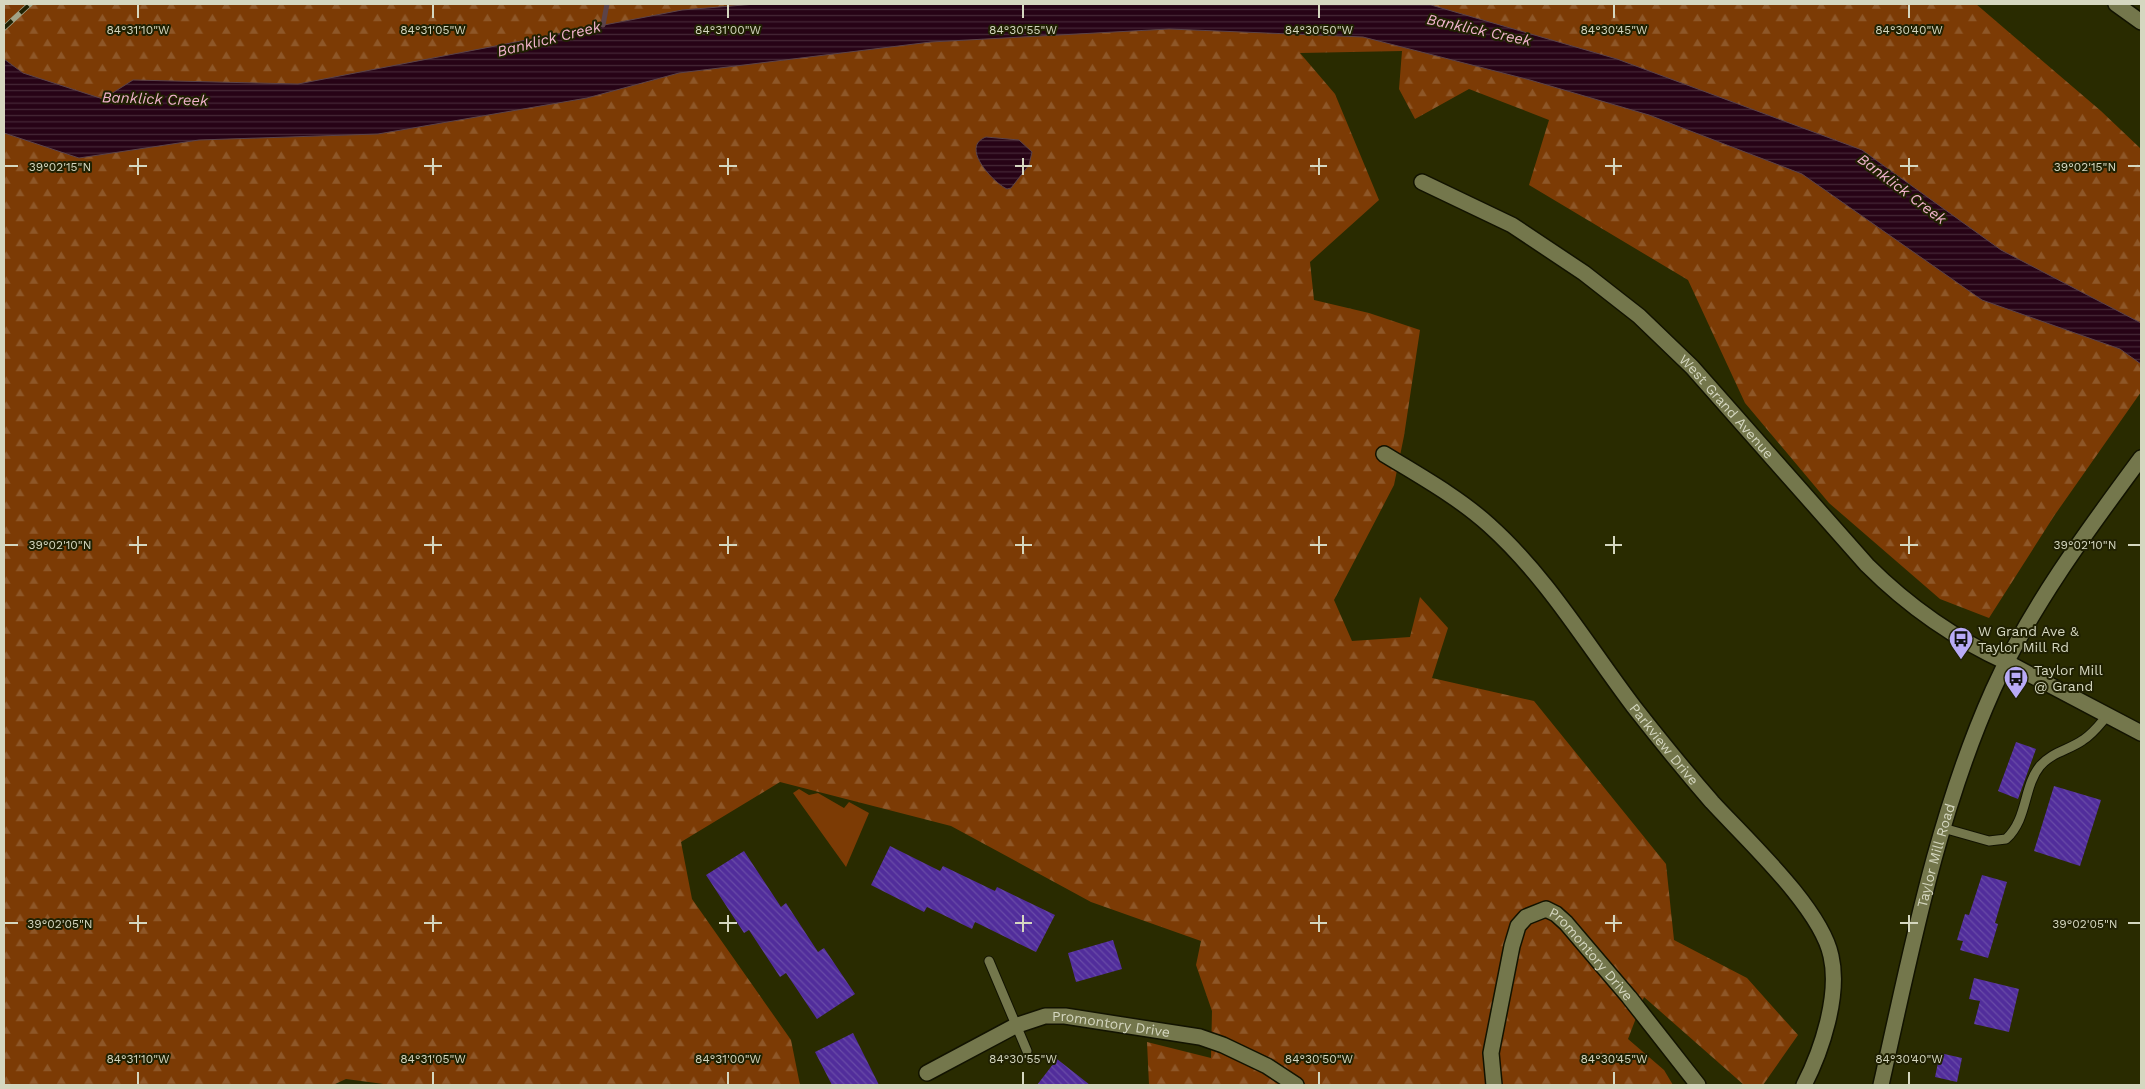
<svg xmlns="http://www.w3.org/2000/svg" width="2145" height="1089" font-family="'Work Sans',sans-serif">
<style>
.green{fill:#7c3b05}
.forest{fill:url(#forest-firs)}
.water{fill:url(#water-rules);stroke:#5b4349}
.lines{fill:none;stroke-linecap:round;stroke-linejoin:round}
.stream{stroke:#5b4349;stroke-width:5}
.building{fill:url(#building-back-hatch)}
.lane-casing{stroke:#121300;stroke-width:11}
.street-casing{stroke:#121300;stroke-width:18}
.secondary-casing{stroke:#121300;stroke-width:18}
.lane{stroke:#74774c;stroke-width:9}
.street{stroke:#74774c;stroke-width:15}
.secondary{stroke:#74774c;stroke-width:15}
.rail-casing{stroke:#a1a386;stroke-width:5.5}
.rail{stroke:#202102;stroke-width:4;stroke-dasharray:11;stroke-linecap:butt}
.ticks{fill:none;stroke:#d5d7c0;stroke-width:2}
.labels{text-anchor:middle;stroke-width:4;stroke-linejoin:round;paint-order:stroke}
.street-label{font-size:14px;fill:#d5d7c0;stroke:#202102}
.poi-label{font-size:14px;fill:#d5d7c0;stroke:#202102;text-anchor:start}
.water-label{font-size:15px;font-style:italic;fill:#f0b2cc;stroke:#202102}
.ticks-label{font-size:12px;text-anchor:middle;fill:#d5d7c0;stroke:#202102;stroke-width:4;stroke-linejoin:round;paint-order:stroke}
</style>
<defs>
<pattern id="forest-firs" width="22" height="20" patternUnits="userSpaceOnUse" patternTransform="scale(1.25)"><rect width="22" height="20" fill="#7c3b05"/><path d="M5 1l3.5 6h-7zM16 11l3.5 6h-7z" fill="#8e5728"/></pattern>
<pattern id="water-rules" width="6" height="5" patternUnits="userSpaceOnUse" patternTransform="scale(1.25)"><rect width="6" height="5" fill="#270316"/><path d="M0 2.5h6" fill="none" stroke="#452736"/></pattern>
<pattern id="building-back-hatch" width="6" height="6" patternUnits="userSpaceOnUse" patternTransform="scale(1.25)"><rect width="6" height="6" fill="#512d9b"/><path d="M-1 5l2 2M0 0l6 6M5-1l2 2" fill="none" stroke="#694ba7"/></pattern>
</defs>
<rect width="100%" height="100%" fill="#292b00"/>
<path class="green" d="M 799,789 L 809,795 L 818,793 L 844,808 L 849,802 L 869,813 L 846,867 L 793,793 Z"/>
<path class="forest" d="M 4,4 L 1976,4 L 2101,111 L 2141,149 L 2141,392 L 2054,516 L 1989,618 L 1940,599 L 1829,503 L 1745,403 L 1688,280 L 1529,185 L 1549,120 L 1469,89 L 1415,119 L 1399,89 L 1402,51 L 1300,53 L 1335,94 L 1379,200 L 1310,262 L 1314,300 L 1369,313 L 1420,330 L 1404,436 L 1394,485 L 1334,600 L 1352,641 L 1410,637 L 1420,597 L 1448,628 L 1432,678 L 1534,701 L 1666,864 L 1674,940 L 1747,978 L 1798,1035 L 1763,1085 L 1744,1085 L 1644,997 L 1628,1039 L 1664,1070 L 1673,1085 L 1149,1085 L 1147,1042 L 1211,1058 L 1212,1011 L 1196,965 L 1201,941 L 1091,902 L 951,826 L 780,782 L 681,842 L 692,899 L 791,1040 L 800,1085 L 391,1085 L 346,1079 L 333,1085 L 4,1085 Z"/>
<path class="water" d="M 756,4 L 1431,5 L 1617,59 L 1862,150 L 2001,250 L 2141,323 L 2141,364 L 2120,349 L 1982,300 L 1802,174 L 1649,115 L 1530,80 L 1363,37 L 1169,29 L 931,42 L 679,73 L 587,98 L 378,134 L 199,140 L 79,158 L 4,133 L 4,59 L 23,73 L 103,99 L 133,80 L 298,84 L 682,10 Z
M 986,137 L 1019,140 L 1032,152 L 1029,165 L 1011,188 L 1007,189 C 994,183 959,147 986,137 Z"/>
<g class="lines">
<path class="stream" d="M 603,25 L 607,4"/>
</g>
<path class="building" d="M 2016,742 L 2036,749 L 2018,799 L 1998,791 Z
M 2054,786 L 2101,800 L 2080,866 L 2034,851 Z
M 890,846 L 940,871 L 943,866 L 995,891 L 997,887 L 1055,915 L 1036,952 L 975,922 L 972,929 L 927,907 L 924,912 L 871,885 Z
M 744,851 L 781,907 L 786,903 L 818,952 L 824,948 L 855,994 L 817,1019 L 786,973 L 780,977 L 749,930 L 744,933 L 706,875 Z
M 1982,875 L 2007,882 L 1995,923 L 1998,924 L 1988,958 L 1960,950 L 1963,941 L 1957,940 L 1965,914 L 1969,915 Z
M 1113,940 L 1122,969 L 1076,982 L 1068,953 Z
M 1974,978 L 2019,989 L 2009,1032 L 1974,1024 L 1980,1001 L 1969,999 Z
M 853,1033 L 879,1085 L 832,1085 L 815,1052 Z
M 1940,1053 L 1962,1058 L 1957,1082 L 1935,1077 Z
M 1057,1059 L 1090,1085 L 1037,1085 Z"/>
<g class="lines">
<defs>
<path id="lane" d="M 1943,828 L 1989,841 L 2006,839 C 2028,819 2023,787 2040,766 C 2052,752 2069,750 2083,740 C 2093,734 2100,724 2107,716
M 989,961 L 1027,1051"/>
<g id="street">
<path id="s1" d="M 1422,182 L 1512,225 L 1584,273 L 1639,316 L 1692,367 L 1867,565 C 1908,606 1955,639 2008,663"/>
<path id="s2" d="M 1384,454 C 1420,476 1458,497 1489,525 C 1547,577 1587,645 1634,707 C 1659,739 1685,771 1712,802 C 1746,839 1821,908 1831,956 C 1840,995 1822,1050 1804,1085"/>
<path id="s3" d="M 927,1073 L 1015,1026 L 1045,1016 L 1065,1016 L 1200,1037 L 1223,1045 L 1267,1066 L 1296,1085"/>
<path id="s4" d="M 1494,1085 L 1491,1053 L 1512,946 L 1518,926 L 1526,917 L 1546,909 L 1556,914 L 1566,923 L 1629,997 L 1698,1085"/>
</g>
<g id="secondary">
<path d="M 2116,4 L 2141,22"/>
<path d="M 2008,663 L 2141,733"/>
<path id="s5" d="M 1881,1085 C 1911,952 1937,815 1993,690 C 2031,606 2087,531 2141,458"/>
</g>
</defs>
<use href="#lane" class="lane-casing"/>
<use href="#street" class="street-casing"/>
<use href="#secondary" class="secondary-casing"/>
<use href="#lane" class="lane"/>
<use href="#street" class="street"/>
<use href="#secondary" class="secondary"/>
<defs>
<path id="rail" d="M 4,28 L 30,4"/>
</defs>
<use href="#rail" class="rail-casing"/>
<use href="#rail" class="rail"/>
</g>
<path class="ticks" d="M 138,5 L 138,18M 433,5 L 433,18M 728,5 L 728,18M 1023,5 L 1023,18M 1319,5 L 1319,18M 1614,5 L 1614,18M 1909,5 L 1909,18M 138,158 L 138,175M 433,158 L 433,175M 728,158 L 728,175M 1023,158 L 1023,175M 1319,158 L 1319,175M 1614,158 L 1614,175M 1909,158 L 1909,175M 5,166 L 18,166M 129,166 L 147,166M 424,166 L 442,166M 719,166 L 737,166M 1015,166 L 1032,166M 1310,166 L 1327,166M 1605,166 L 1622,166M 1900,166 L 1918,166M 2128,166 L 2140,166M 138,536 L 138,554M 433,536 L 433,554M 728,536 L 728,554M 1023,536 L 1023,554M 1319,536 L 1319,554M 1614,536 L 1614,554M 1909,536 L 1909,554M 5,545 L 18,545M 129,545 L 147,545M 424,545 L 442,545M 719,545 L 737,545M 1015,545 L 1032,545M 1310,545 L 1327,545M 1605,545 L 1622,545M 1900,545 L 1918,545M 2128,545 L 2140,545M 138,915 L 138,932M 433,915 L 433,932M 728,915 L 728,932M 1023,915 L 1023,932M 1319,915 L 1319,932M 1614,915 L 1614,932M 1909,915 L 1909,932M 5,923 L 18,923M 129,923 L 147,923M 424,923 L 442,923M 719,923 L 737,923M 1015,923 L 1032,923M 1310,923 L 1327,923M 1605,923 L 1622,923M 1900,923 L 1918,923M 2128,923 L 2140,923M 138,1072 L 138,1084M 433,1072 L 433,1084M 728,1072 L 728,1084M 1023,1072 L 1023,1084M 1319,1072 L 1319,1084M 1614,1072 L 1614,1084M 1909,1072 L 1909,1084"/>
<defs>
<symbol id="bus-pin" viewBox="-11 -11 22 30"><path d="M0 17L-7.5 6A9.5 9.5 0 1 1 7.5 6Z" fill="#b9abf7" stroke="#202102"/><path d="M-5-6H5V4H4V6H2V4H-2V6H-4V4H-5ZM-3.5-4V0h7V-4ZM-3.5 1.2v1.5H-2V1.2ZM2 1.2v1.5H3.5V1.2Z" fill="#111"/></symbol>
</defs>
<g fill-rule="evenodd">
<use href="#bus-pin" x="1947" y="625" width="28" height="38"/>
<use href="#bus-pin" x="2002" y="664" width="28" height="38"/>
</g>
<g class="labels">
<g class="street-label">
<text dy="5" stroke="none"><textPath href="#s1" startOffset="382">West Grand Avenue</textPath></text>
<text dy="5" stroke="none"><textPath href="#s2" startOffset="408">Parkview Drive</textPath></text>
<text dy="5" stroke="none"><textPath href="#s5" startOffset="236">Taylor Mill Road</textPath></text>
<text dy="5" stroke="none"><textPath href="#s4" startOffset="260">Promontory Drive</textPath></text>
<text dy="5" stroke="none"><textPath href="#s3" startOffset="198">Promontory Drive</textPath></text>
</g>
<g class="poi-label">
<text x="1978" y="636">W Grand Ave &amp;<tspan x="1978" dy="16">Taylor Mill Rd</tspan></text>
<text x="2034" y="675">Taylor Mill<tspan x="2034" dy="16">@ Grand</tspan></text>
</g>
<g class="water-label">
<text transform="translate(1479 30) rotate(12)" y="5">Banklick Creek</text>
<text transform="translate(549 39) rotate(-14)" y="5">Banklick Creek</text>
<text transform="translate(155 99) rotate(2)" y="5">Banklick Creek</text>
<text transform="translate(1902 189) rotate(37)" y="5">Banklick Creek</text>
</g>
</g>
<g class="ticks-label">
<text x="138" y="34">84°31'10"W</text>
<text x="433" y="34">84°31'05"W</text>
<text x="728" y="34">84°31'00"W</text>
<text x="1023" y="34">84°30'55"W</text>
<text x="1319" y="34">84°30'50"W</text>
<text x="1614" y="34">84°30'45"W</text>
<text x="1909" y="34">84°30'40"W</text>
<text x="60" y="171">39°02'15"N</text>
<text x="2085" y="171">39°02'15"N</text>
<text x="60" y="549">39°02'10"N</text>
<text x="2085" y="549">39°02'10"N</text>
<text x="60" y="928">39°02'05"N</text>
<text x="2085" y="928">39°02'05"N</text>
<text x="138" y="1063">84°31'10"W</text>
<text x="433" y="1063">84°31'05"W</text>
<text x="728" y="1063">84°31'00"W</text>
<text x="1023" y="1063">84°30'55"W</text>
<text x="1319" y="1063">84°30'50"W</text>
<text x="1614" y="1063">84°30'45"W</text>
<text x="1909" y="1063">84°30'40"W</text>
</g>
<rect width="2145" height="1089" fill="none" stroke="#d5d7c0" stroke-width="10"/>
</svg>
